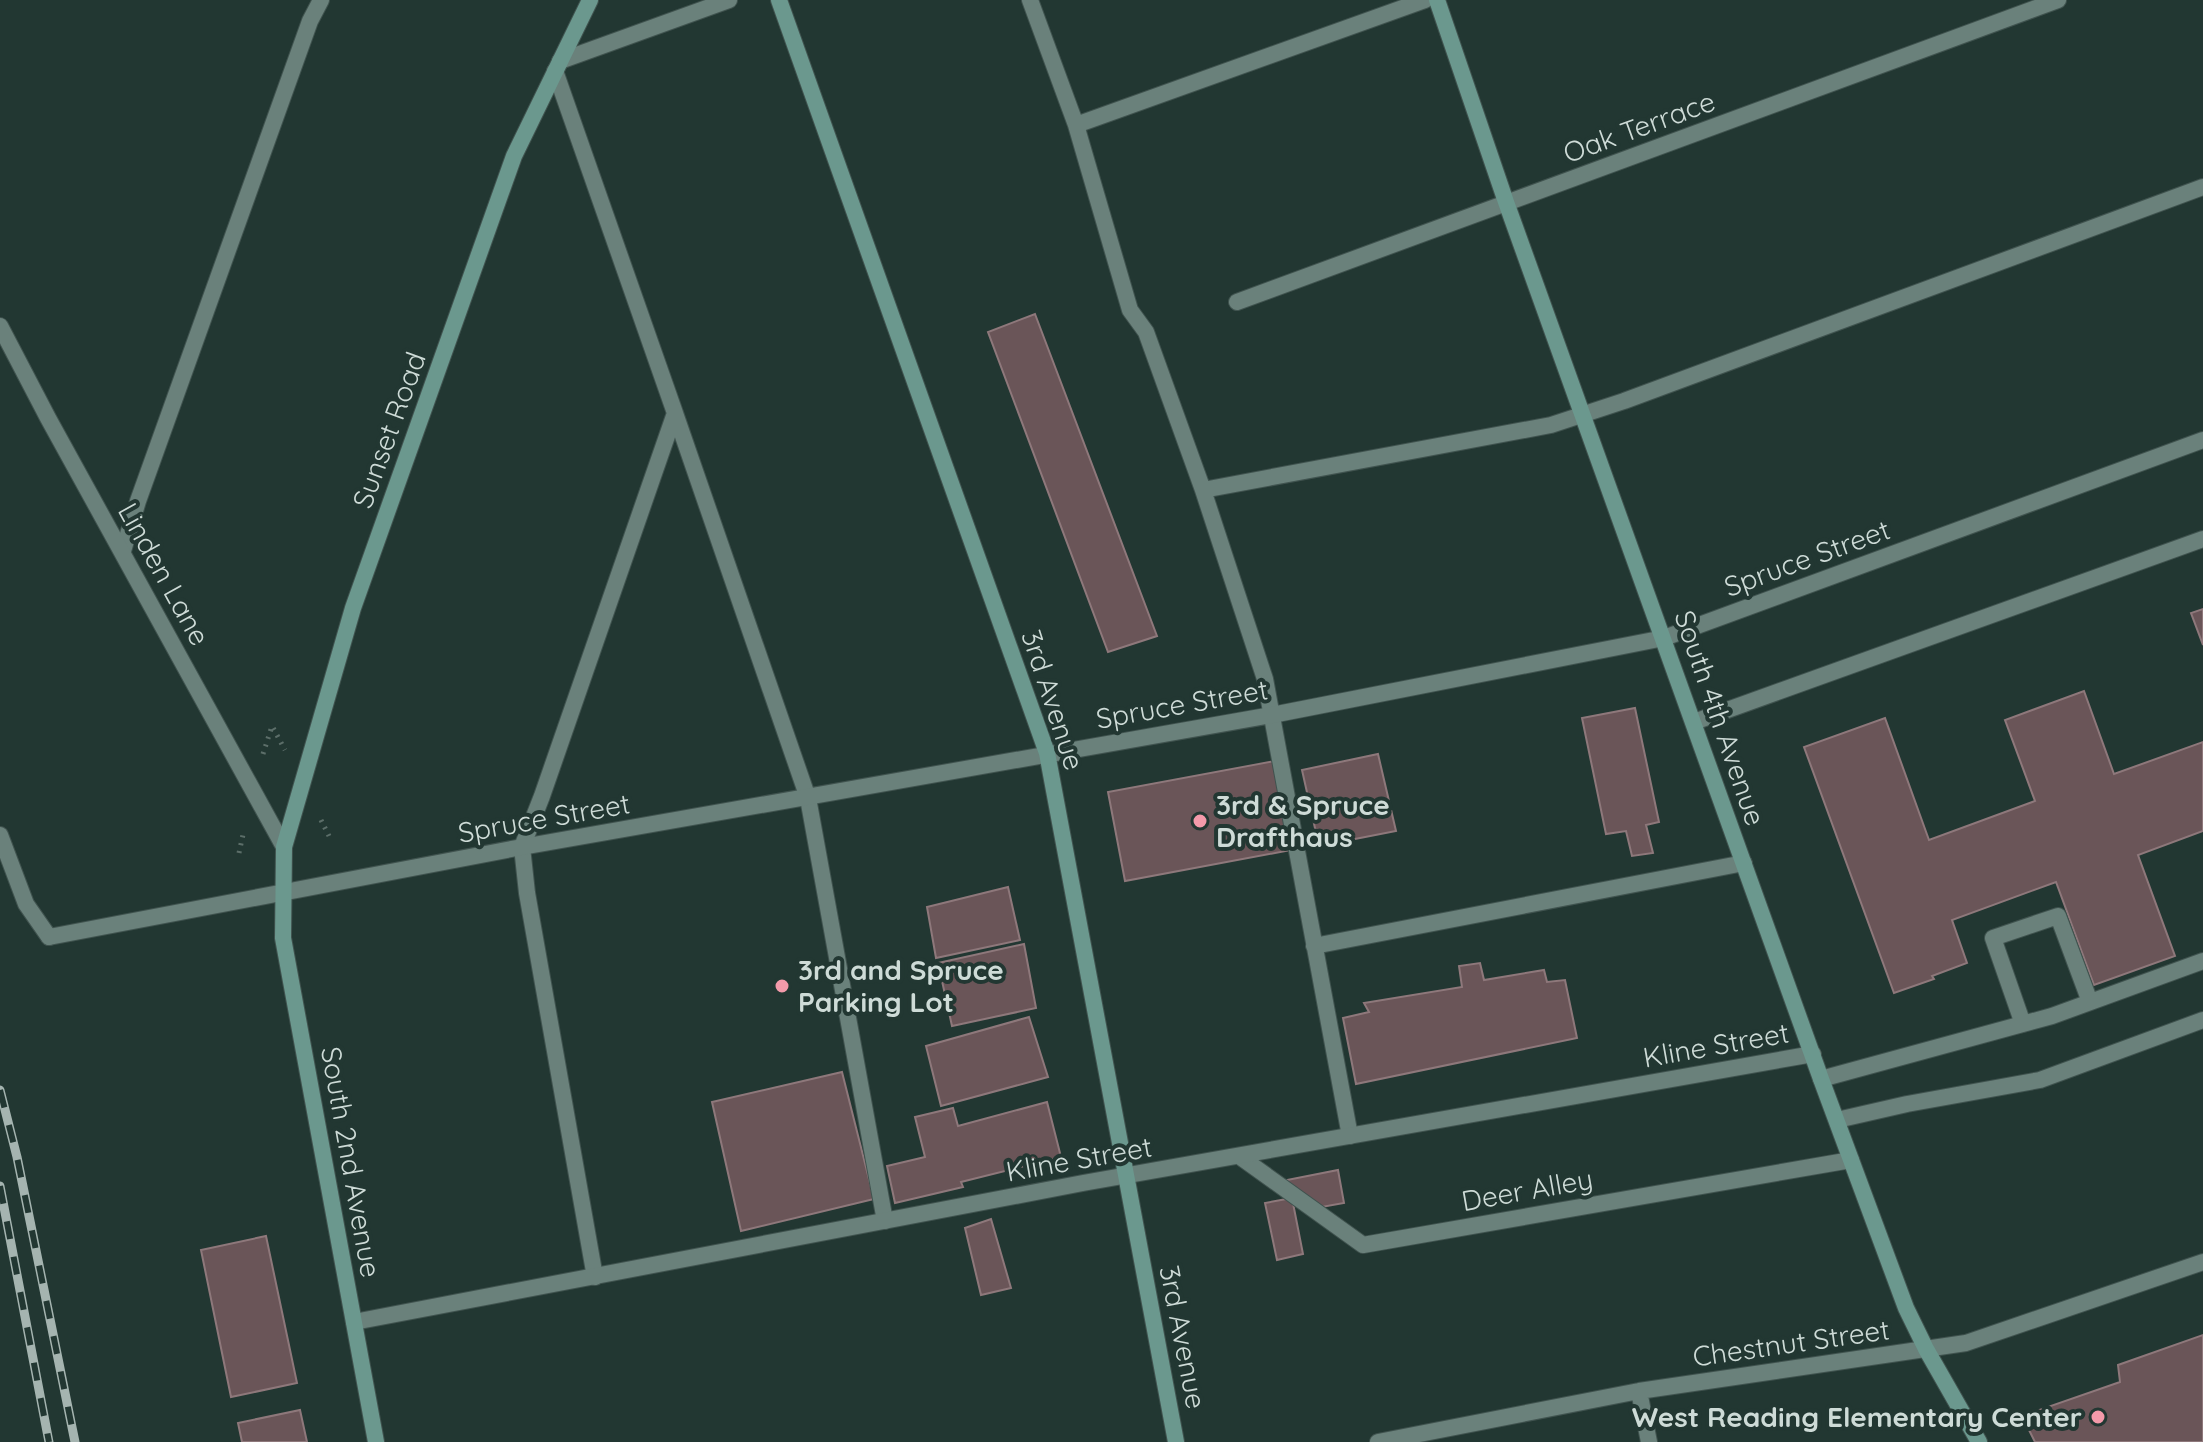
<svg xmlns="http://www.w3.org/2000/svg" width="2203" height="1442" font-family="Quicksand,sans-serif">
<style>
.building{fill:#6a5558;stroke:#8e787b;stroke-width:2}
.lines{fill:none;stroke-linecap:round;stroke-linejoin:round}
.lane-casing{stroke:#40534f;stroke-width:18}
.street-casing{stroke:#40534f;stroke-width:18}
.secondary-casing{stroke:#40534f;stroke-width:18}
.path{stroke:#5c6e69;stroke-width:5;stroke-dasharray:2 6;stroke-linecap:butt}
.lane{stroke:#6a817b;stroke-width:16}
.street{stroke:#6a817b;stroke-width:16}
.secondary{stroke:#6b988e;stroke-width:16}
.rail-casing{stroke:#a5b4b0;stroke-width:9}
.rail{stroke:#223732;stroke-width:6;stroke-dasharray:18;stroke-linecap:butt}
.poi-dot{fill:#f39aaa;stroke:#223732;stroke-width:3}
.labels{text-anchor:middle;stroke-width:8;stroke-linejoin:round;paint-order:stroke}
.street-label{font-size:28px;fill:#cedbd7;stroke:#223732}
.poi-label{font-size:28px;font-weight:bold;fill:#cedbd7;stroke:#223732;text-anchor:start}
</style>
<rect width="100%" height="100%" fill="#223732"/>
<path class="building" d="M 1035,314 L 1157,636 L 1108,652 L 988,332 Z
M 2203,609 L 2203,645 L 2191,613 Z
M 2084,691 L 2114,774 L 2203,742 L 2203,831 L 2138,855 L 2175,956 L 2094,985 L 2056,882 L 1952,920 L 1967,963 L 1932,976 L 1934,979 L 1894,993 L 1804,747 L 1885,718 L 1929,840 L 2035,801 L 2005,720 Z
M 1635,708 L 1659,822 L 1646,825 L 1653,853 L 1632,856 L 1626,831 L 1606,834 L 1582,718 Z
M 1378,754 L 1396,831 L 1319,846 L 1302,770 Z
M 1275,761 L 1291,850 L 1125,881 L 1108,792 Z
M 1008,887 L 1020,940 L 936,958 L 927,907 Z
M 1024,944 L 1036,1008 L 952,1026 L 938,963 Z
M 1480,963 L 1484,980 L 1544,970 L 1547,982 L 1565,980 L 1577,1038 L 1356,1084 L 1343,1018 L 1369,1012 L 1364,1003 L 1462,987 L 1459,966 Z
M 1029,1017 L 1048,1077 L 941,1106 L 926,1046 Z
M 842,1072 L 874,1199 L 741,1231 L 712,1102 Z
M 1047,1102 L 1061,1157 L 961,1182 L 963,1187 L 895,1203 L 887,1166 L 925,1157 L 915,1117 L 953,1108 L 958,1126 Z
M 1338,1170 L 1344,1203 L 1316,1208 L 1289,1188 L 1287,1180 Z
M 1292,1198 L 1303,1254 L 1277,1260 L 1265,1203 Z
M 991,1219 L 1011,1288 L 981,1295 L 965,1228 Z
M 266,1236 L 297,1383 L 231,1397 L 201,1250 Z
M 2203,1335 L 2203,1442 L 2035,1442 L 2022,1416 L 2120,1382 L 2118,1365 Z
M 300,1410 L 307,1442 L 242,1442 L 238,1423 Z"/>
<g class="lines">
<defs>
<path id="lane" d="M 1030,0 L 1076,125 L 1130,310 L 1146,332 L 1203,490 L 1265,679 L 1350,1136
M 555,71 L 675,413 L 542,796 L 522,847 L 527,893 L 595,1277
M 1076,125 L 1425,0
M 675,413 L 808,798 L 885,1221
M 1203,490 L 1551,425 L 1624,401 L 2203,187
M 123,551 L 138,501 L 310,21 L 321,0
M 1694,722 L 2203,539
M 0,835 L 26,904 L 49,937
M 1314,946 L 1744,863
M 2023,1024 L 1993,938 L 2058,916 L 2090,1002
M 1821,1079 L 2052,1016 L 2203,961
M 1837,1120 L 1907,1104 L 2040,1080 L 2203,1020
M 1239,1156 L 1363,1245 L 1851,1160"/>
<path id="street" d="M 560,61 L 729,0
M 1237,302 L 2058,0
M 0,326 L 48,418 L 284,847
M 49,937 L 522,847 L 1272,715 L 1664,638 L 2203,440
M 354,1322 L 1083,1183 L 1813,1054
M 1639,1391 L 1649,1442
M 1378,1442 L 1639,1391 L 1966,1343 L 2203,1262"/>
<path id="secondary" d="M 779,0 L 1047,753 L 1176,1442
M 1437,0 L 1506,202 L 1821,1079 L 1906,1308 L 1926,1349 L 1979,1442
M 376,1442 L 283,938 L 284,847 L 353,608 L 514,156 L 590,0"/>
</defs>
<use href="#lane" class="lane-casing"/>
<use href="#street" class="street-casing"/>
<use href="#secondary" class="secondary-casing"/>
<path class="path" d="M 263,754 L 272,726 L 285,750
M 321,820 L 329,836
M 239,853 L 244,830"/>
<use href="#lane" class="lane"/>
<use href="#street" class="street"/>
<use href="#secondary" class="secondary"/>
<defs>
<path id="rail" d="M 0,1090 L 17,1157 L 75,1442
M 0,1186 L 49,1442"/>
</defs>
<use href="#rail" class="rail-casing"/>
<use href="#rail" class="rail"/>
</g>
<g class="poi-dot">
<circle cx="1200" cy="821" r="8"/>
<circle cx="782" cy="986" r="8"/>
<circle cx="2098" cy="1417" r="8"/>
</g>
<g class="labels">
<g class="street-label">
<text transform="translate(1639 127) rotate(-20)" y="10">Oak Terrace</text>
<text transform="translate(389 430) rotate(-70)" y="10">Sunset Road</text>
<text transform="translate(1807 558) rotate(-20)" y="10">Spruce Street</text>
<text transform="translate(164 574) rotate(61)" y="10">Linden Lane</text>
<text transform="translate(1053 700) rotate(72)" y="10">3rd Avenue</text>
<text transform="translate(1182 704) rotate(-10)" y="10">Spruce Street</text>
<text transform="translate(1720 718) rotate(71)" y="10">South 4th Avenue</text>
<text transform="translate(544 818) rotate(-10)" y="10">Spruce Street</text>
<text transform="translate(1716 1045) rotate(-10)" y="10">Kline Street</text>
<text transform="translate(1079 1159) rotate(-10)" y="10">Kline Street</text>
<text transform="translate(351 1162) rotate(80)" y="10">South 2nd Avenue</text>
<text transform="translate(1527 1190) rotate(-10)" y="10">Deer Alley</text>
<text transform="translate(1183 1337) rotate(79)" y="10">3rd Avenue</text>
<text transform="translate(1791 1343) rotate(-8)" y="10">Chestnut Street</text>
</g>
<g class="poi-label">
<text x="1216" y="815">3rd &amp; Spruce<tspan x="1216" dy="32">Drafthaus</tspan></text>
<text x="798" y="980">3rd and Spruce<tspan x="798" dy="32">Parking Lot</tspan></text>
<text x="2082" y="1427" text-anchor="end">West Reading Elementary Center</text>
</g>
</g>
</svg>
